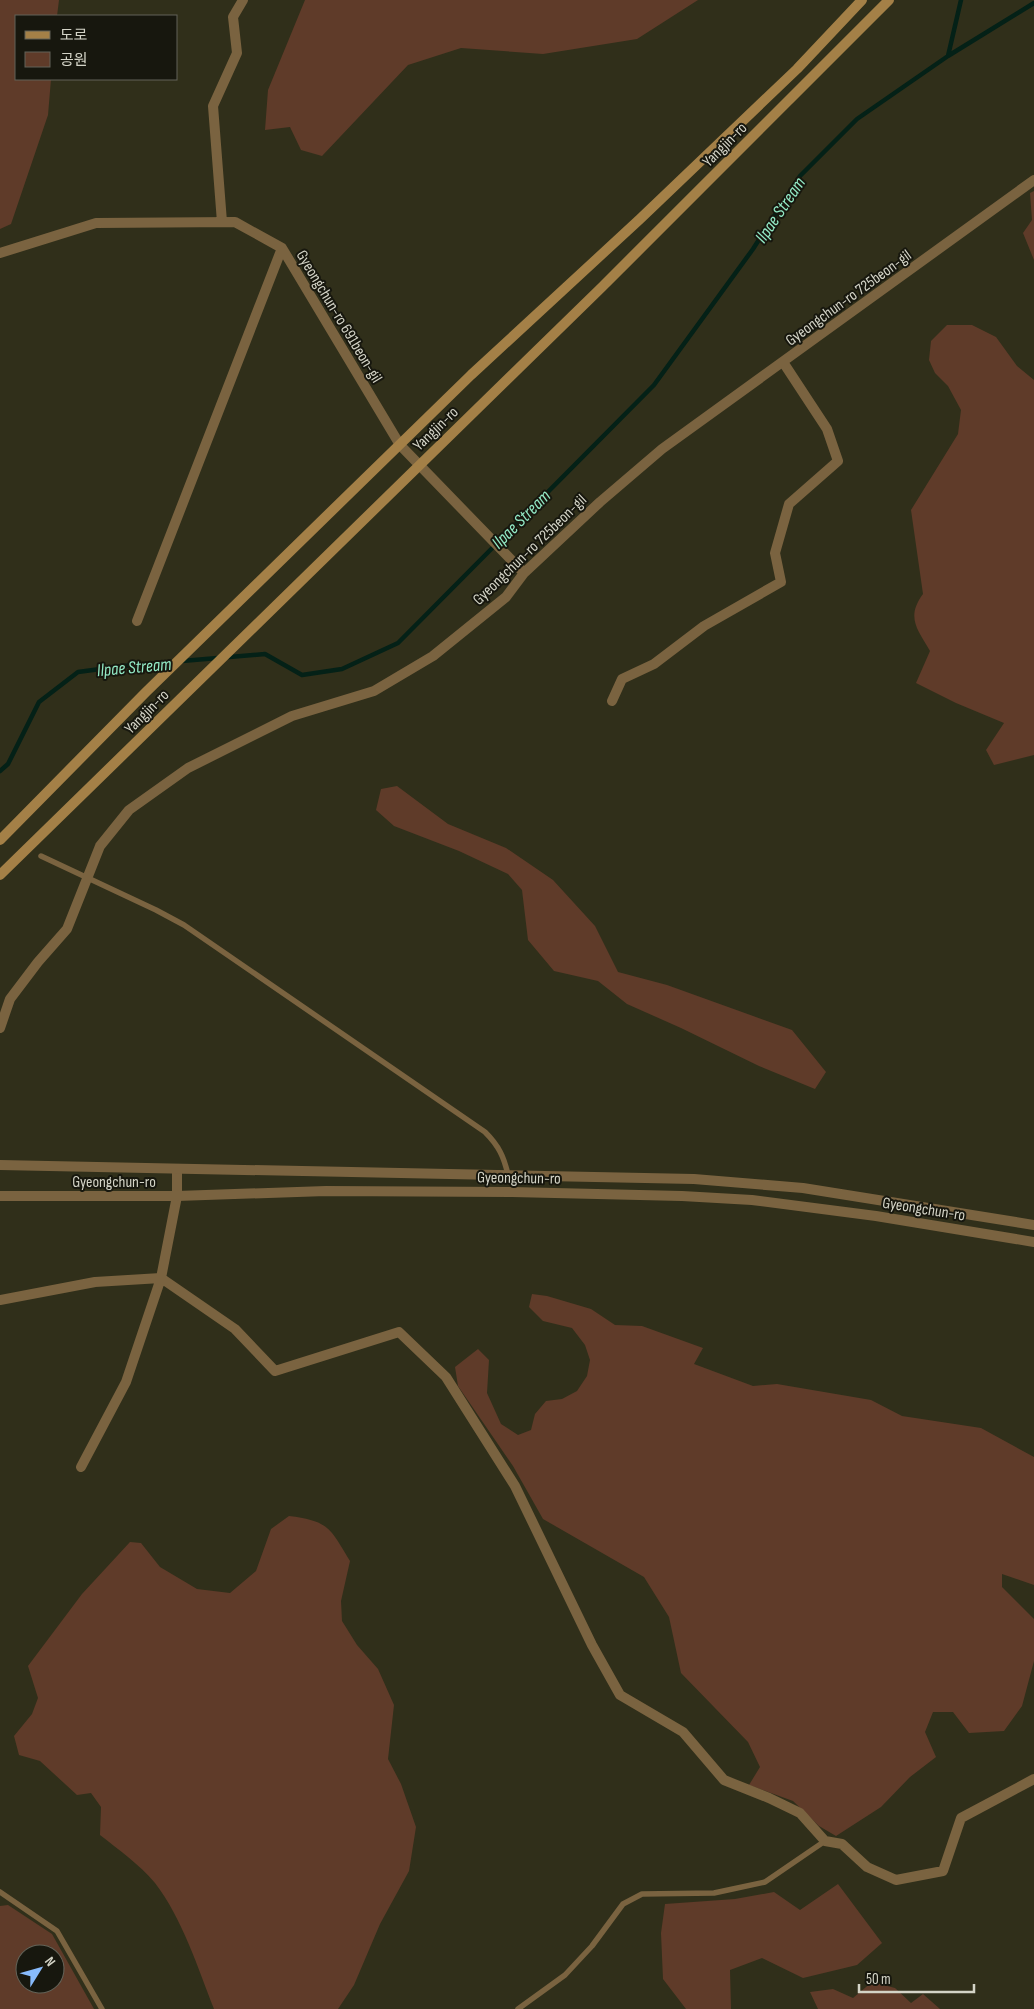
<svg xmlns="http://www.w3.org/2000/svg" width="1034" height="2009" font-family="'Sofia Sans Condensed','Noto Sans KR',sans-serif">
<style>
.green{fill:#5f3b29;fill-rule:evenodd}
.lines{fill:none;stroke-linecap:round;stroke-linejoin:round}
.stream{stroke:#042117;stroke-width:4.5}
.service{stroke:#7a6340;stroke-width:5.5}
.minor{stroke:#7a6340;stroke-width:10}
.tertiary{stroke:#7a6340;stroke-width:10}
.secondary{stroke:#a48047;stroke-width:10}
.labels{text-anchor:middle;stroke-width:4;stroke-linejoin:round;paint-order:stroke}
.street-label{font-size:16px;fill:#d4d4c7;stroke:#17170e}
.water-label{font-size:18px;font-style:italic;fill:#93eac6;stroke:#17170e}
</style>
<rect width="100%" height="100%" fill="#302f1a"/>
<path class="green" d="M 0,0 L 59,0 L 57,16 L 16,16 L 16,79 L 51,79 L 48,115 L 11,224 L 0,229 Z
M 305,0 L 698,0 L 637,39 L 543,54 L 461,48 L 408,65 L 322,156 L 301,150 L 290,127 L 265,130 L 268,90 Z
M 1034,191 L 1034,260 L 1023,233 L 1032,220 L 1030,193 Z
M 947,325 L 972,325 L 996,337 L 1017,366 L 1034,380 L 1034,755 L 994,765 L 986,750 L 1004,723 L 956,703 L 916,683 L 930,651 C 917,629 906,617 923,594 L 911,510 L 958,434 L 961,410 L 948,386 L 935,373 L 929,360 L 931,341 Z
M 397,786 L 448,824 L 506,848 L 553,880 L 595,926 L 618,972 L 667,985 L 792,1030 L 826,1072 L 815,1089 L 759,1066 L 681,1028 L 627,1004 L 598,981 L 554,971 L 528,940 L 522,890 L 508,874 L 459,851 L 394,826 L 376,810 L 381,789 Z
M 532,1294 L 547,1296 L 591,1309 L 615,1325 L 642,1326 L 703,1348 L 694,1364 L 753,1386 L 777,1384 L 871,1400 L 902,1416 L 981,1428 L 1034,1457 L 1034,1585 L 1002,1574 L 1002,1587 L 1034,1619 L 1034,1661 L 1022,1706 L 1004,1731 L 969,1733 L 953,1712 L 933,1712 L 925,1732 L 936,1757 L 910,1777 L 881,1807 L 836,1836 L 819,1826 L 793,1801 L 749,1785 L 760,1767 L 748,1742 L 681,1673 L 669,1617 L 644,1577 L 543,1519 L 513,1466 L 458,1386 L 455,1367 L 478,1349 L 489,1360 L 487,1393 L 501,1424 L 518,1435 L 531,1430 L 535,1414 L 546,1401 L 562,1399 L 577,1391 L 587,1376 L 590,1360 L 585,1345 L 572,1328 L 543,1321 L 529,1307 Z
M 289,1516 C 329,1521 330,1528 350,1561 L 341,1601 L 342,1621 L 357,1645 L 378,1669 L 394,1705 L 388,1759 L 401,1784 L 416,1827 L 409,1871 L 380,1924 L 354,1985 L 338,2009 L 214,2009 C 198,1968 182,1918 155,1883 C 139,1864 119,1850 100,1835 L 101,1807 L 91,1793 L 77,1795 L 40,1761 L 19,1755 L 14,1736 L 32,1714 L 38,1698 L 28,1666 L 82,1594 L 130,1542 L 141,1543 L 160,1567 L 197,1589 L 230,1593 L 256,1571 L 271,1529 Z
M 838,1884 L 882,1943 L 857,1965 L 803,1978 L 762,1958 L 730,1970 L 731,2009 L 686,2009 L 663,1979 L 661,1933 L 665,1904 L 735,1899 L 774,1892 L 800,1910 Z
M 8,1905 L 52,1934 L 94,2009 L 0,2009 L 0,1906 ZM 25,1954 L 55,1954 L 55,1984 L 25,1984 Z
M 872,1982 L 895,1988 L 911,2003 L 923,1994 L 940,2009 L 818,2009 L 810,1992 L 833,1989 L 853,1998 Z"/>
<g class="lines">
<path class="stream" d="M 948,56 L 961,0
M 0,771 L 8,764 L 39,702 L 78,672 L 123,666 L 265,654 L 302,675 L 342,669 L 398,643 L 654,385 L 753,249 L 800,176 L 857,119 L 948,56 L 1034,3"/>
<path class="service" d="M 41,856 L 156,910 L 184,925 L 485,1132 C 499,1146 504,1157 508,1175
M 0,1892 L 57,1931 L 102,2009
M 518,2009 L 565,1975 L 592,1946 L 623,1904 L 642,1894 L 714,1893 L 765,1882 L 825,1841"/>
<path class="minor" d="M 222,222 L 213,106 L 237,53 L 233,17 L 243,0
M 0,253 L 96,223 L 235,222 L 282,248 L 400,445 L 524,573
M 137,621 L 282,248
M 612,701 L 622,679 L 654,664 L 704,626 L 781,582 L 775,553 L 789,504 L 838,461 L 827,429 L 783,362
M 0,1028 L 10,999 L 38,962 L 67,929 L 100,846 L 129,810 L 188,768 L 292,716 L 374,691 L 433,656 L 506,597 L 524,573 L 600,502 L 662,449 L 1034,180
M 0,1300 L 95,1282 L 161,1278 L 235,1329 L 275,1371 L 399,1332 L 446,1377 L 515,1486 L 592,1645 L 620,1695 L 683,1732 L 724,1780 L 769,1798 L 800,1813 L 825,1841 L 842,1844 L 867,1867 L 896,1880 L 943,1871 L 961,1818 L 1034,1779
M 81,1467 L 126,1382 L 161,1278 L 177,1196 L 177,1169"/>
<path class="tertiary" d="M 0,1165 L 694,1179 L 803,1188 L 1034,1225
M 0,1196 L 177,1196 L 326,1191 L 512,1192 L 682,1196 L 752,1200 L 876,1216 L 1034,1242"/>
<path class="secondary" d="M 0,840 L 146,692 L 471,375 L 640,219 L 797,69 L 862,0
M 0,875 L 602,287 L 889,0"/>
</g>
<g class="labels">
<g class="street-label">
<text transform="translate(724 144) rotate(-45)" y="6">Yangjin-ro</text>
<text transform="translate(848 297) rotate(-36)" y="6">Gyeongchun-ro 725beon-gil</text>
<text transform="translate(340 316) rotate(59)" y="6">Gyeongchun-ro 691beon-gil</text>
<text transform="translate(435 428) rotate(-44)" y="6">Yangjin-ro</text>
<text transform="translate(529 549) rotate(-44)" y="6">Gyeongchun-ro 725beon-gil</text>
<text transform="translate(146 711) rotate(-45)" y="6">Yangjin-ro</text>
<text transform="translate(519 1177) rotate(1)" y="6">Gyeongchun-ro</text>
<text x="114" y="1187">Gyeongchun-ro</text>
<text transform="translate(924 1208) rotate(9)" y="6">Gyeongchun-ro</text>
</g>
<g class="water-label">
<text transform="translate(780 210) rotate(-56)" y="6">Ilpae Stream</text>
<text transform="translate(521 519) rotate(-45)" y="6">Ilpae Stream</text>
<text transform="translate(134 667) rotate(-5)" y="6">Ilpae Stream</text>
</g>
</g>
<rect x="15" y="15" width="162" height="65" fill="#17170e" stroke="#636358"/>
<rect x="25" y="31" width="25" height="8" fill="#a48047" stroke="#636358"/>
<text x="60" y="40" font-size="15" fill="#d4d4c7">도로</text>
<rect x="25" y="52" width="25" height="15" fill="#5f3b29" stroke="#636358"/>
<text x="60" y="65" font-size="15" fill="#d4d4c7">공원</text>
<g transform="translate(40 1969) rotate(53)"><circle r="24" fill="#17170e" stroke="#636358"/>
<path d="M0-4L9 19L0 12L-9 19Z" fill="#88bbfc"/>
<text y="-8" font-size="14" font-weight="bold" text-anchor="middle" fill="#d4d4c7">N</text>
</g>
<path d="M859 1984v8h115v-8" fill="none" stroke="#d4d4c7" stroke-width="2.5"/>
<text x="866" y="1984" font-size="15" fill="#d4d4c7" stroke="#17170e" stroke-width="4" paint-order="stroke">50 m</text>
</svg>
